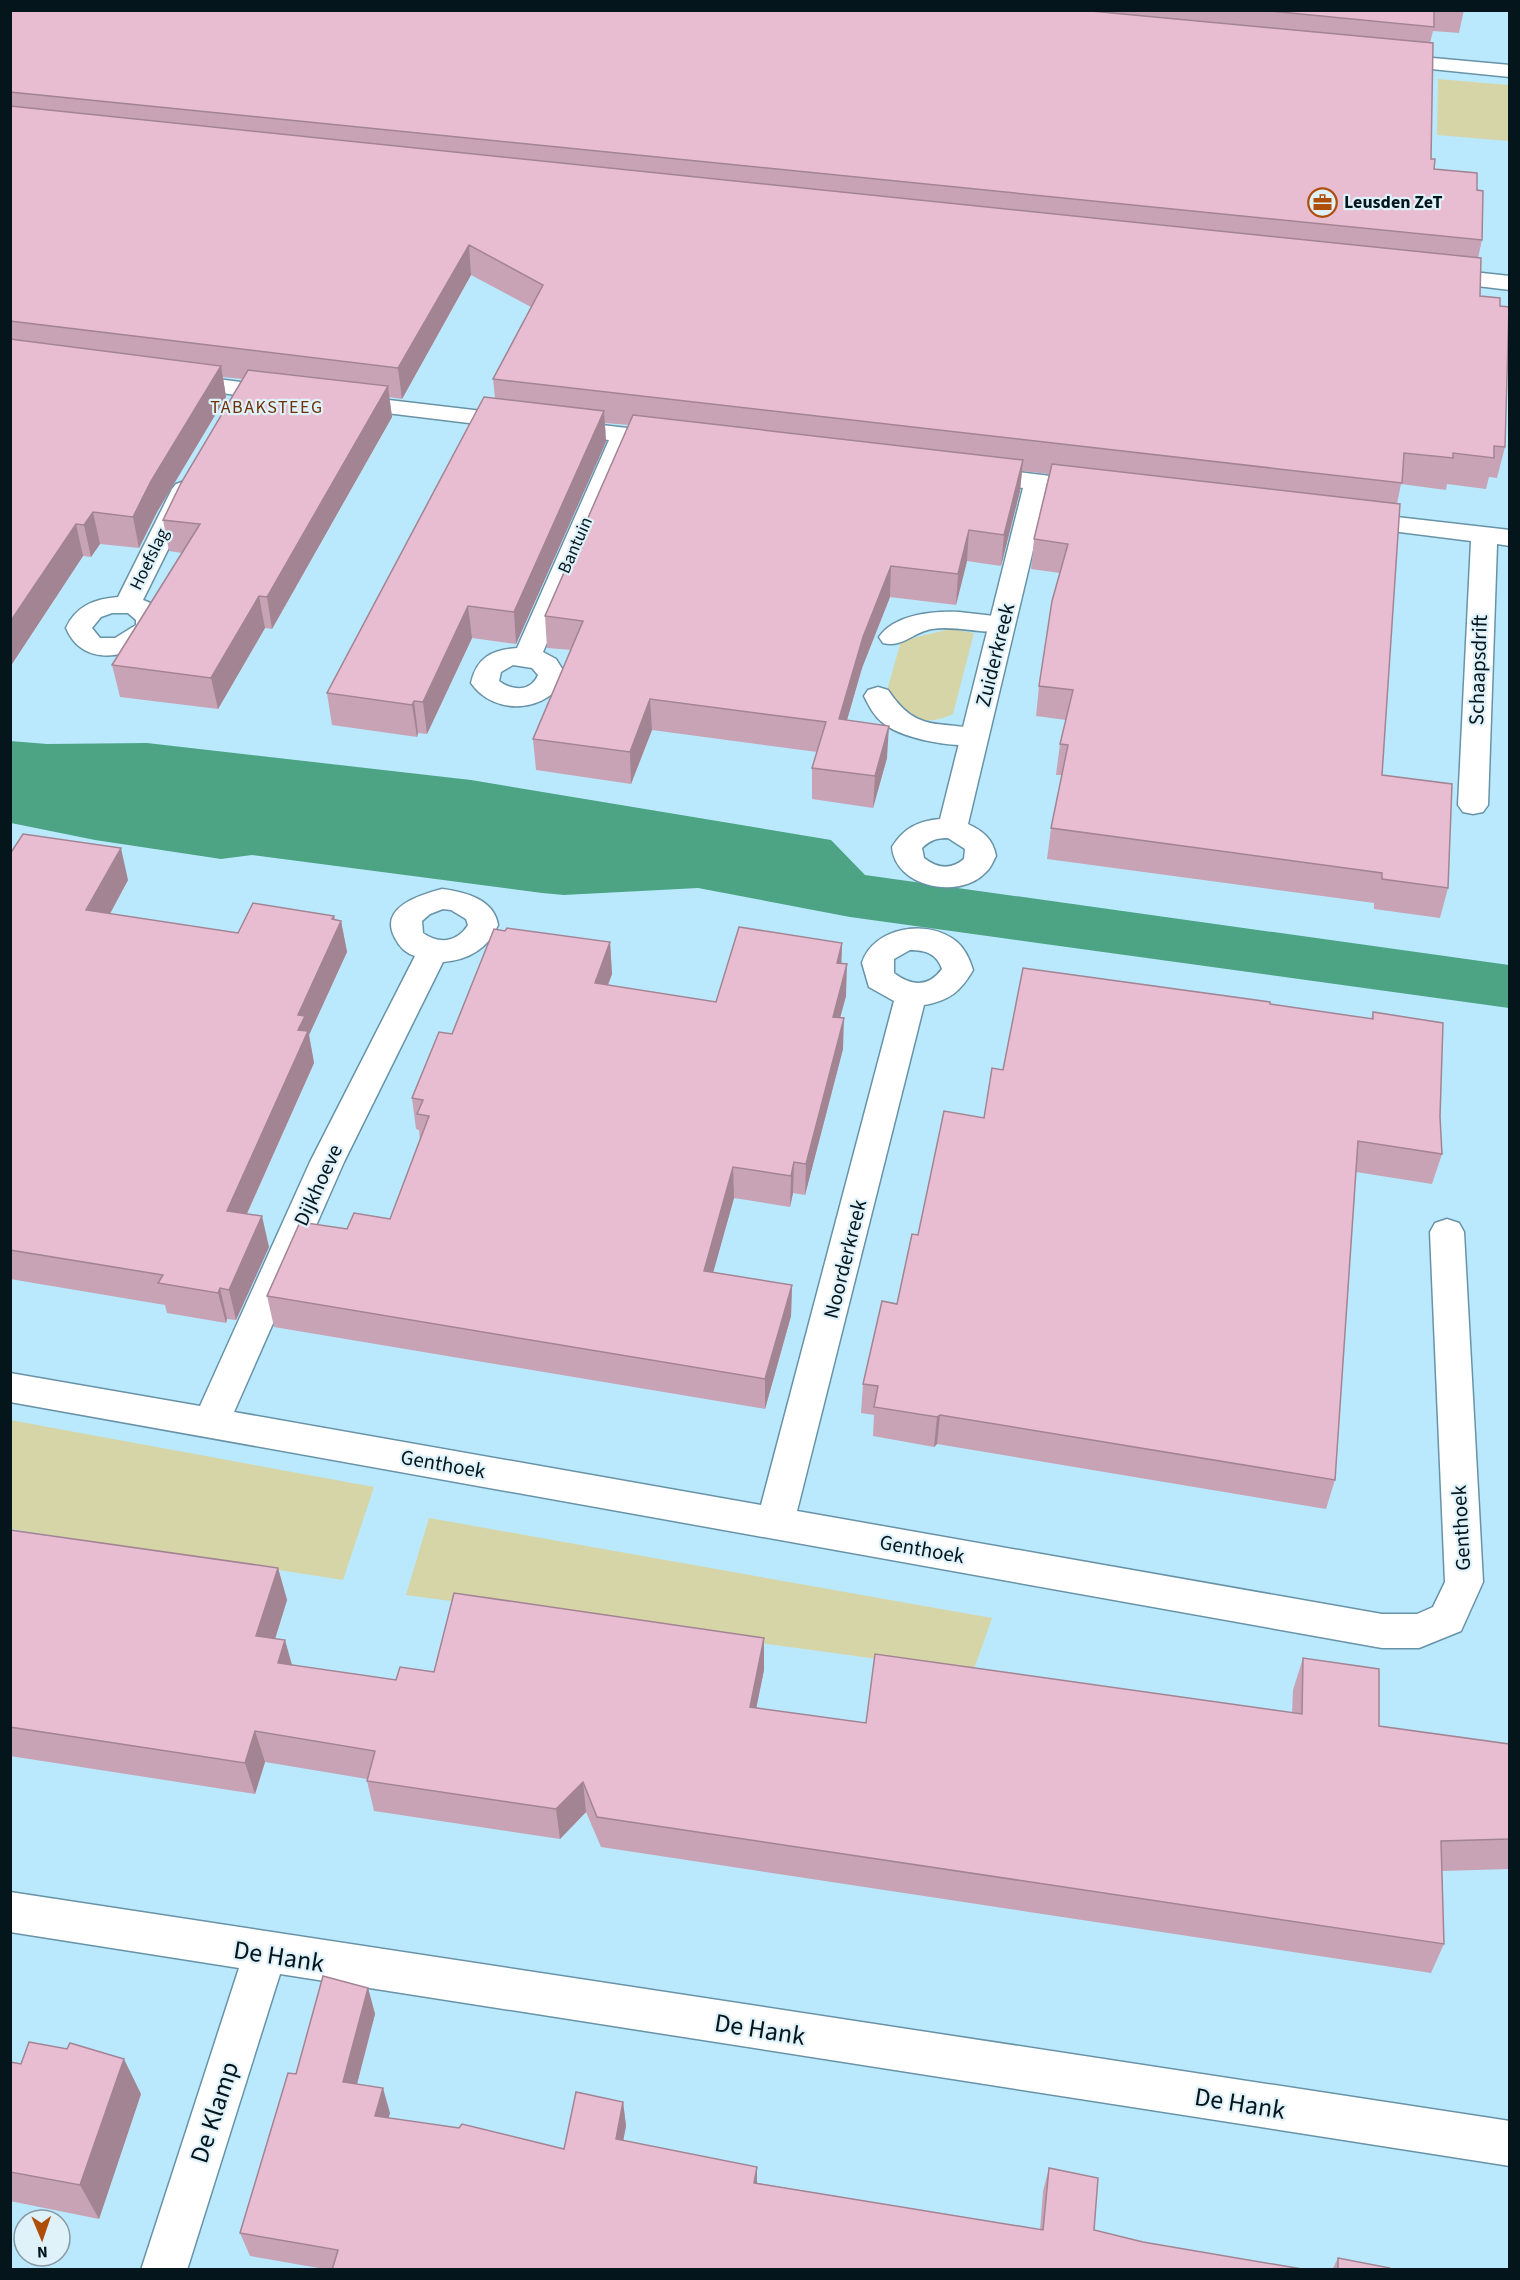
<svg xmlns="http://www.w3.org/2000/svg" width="1520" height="2280" font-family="'Source Sans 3',sans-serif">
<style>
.green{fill:#d6d5a7}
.water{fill:#4ca484}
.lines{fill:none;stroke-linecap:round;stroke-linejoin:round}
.service-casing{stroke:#6893a7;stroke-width:3}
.minor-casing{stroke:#6893a7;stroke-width:3}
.service{fill:#fff;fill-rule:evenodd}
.minor{fill:#fff;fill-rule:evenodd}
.wall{fill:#c8a3b5}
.shaded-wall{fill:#a28493}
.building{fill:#e8bdd2;stroke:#a28493;stroke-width:1.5}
.labels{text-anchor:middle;stroke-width:4.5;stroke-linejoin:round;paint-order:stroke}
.far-poi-label{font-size:18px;font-weight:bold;fill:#04151c;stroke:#dff1f9;text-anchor:start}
.far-neighbourhood-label{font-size:18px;letter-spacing:1.5px;fill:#6e3009;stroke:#dff1f9}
.far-street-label{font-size:18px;fill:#04151c;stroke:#dff1f9}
.street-label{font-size:21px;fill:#04151c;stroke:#dff1f9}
.near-street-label{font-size:26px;fill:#04151c;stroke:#dff1f9}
</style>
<rect width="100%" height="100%" fill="#bae9fe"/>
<path class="green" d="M 1438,79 L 1509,85 L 1509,141 L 1437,135 Z
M 950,629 L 974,633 L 953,714 C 919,729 912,715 886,694 L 901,641 Z
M 10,1420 L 374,1487 L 343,1580 L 11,1529 Z
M 429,1518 L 992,1618 L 973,1672 L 406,1595 Z"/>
<path class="water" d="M 10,741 L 47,744 L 147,743 L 471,780 L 831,840 L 865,875 L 1509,965 L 1509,1008 L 850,917 L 698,888 L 564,895 L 542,893 L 252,855 L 221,859 L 95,840 L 11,823 Z"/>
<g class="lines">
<defs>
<path id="service" d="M 959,612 L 1012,618 L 1015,624 L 1012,630 C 986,636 958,625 932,629 C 913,632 903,648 883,643 L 879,637 C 895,614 934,611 959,612 Z
M 878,687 L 888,690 C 918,735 939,719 984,731 L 988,737 L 984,743 C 960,750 902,739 883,723 C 874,716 869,706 864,696 L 868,690 Z"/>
<path id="minor" d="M 1389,54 L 1510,65 L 1510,77 L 1382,64 L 1379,60 L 1382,56 Z
M 1436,268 L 1510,276 L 1510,290 L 1428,280 L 1425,275 L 1428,270 Z
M 179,374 L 280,387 L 289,389 L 292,394 L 289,399 L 280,401 L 171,386 L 167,381 L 171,376 Z
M 346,395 L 670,433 L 679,435 L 682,440 L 679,445 L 670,447 L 632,443 L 543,652 L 556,659 L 566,675 C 550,713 494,717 471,683 C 477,657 492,650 517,648 L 609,440 L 337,407 L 334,402 L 337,397 ZM 513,665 L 532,668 L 538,675 C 531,692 512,691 499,681 L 501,672 Z
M 978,467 L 1091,481 L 1100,484 L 1104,489 L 1100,494 L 1091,497 L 1047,491 L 968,824 C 983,831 993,839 996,856 C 993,861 991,868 986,872 C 961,900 895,888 892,847 C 904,828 918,821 940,819 L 1023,488 L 969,480 L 965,475 L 969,470 ZM 948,838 L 965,849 L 964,859 C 951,870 938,869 924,858 L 922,848 C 930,840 937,838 948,838 Z
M 185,481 L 194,484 L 198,489 L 143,600 C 206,621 94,695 66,628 C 76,606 94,599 118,597 L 172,489 L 176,484 ZM 112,613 L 128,613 L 136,620 L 136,625 L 115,638 L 100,638 L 92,628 L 101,617 Z
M 1353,512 L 1510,530 L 1510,546 L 1497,544 L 1488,805 L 1483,812 L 1473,814 L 1463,812 L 1458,805 L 1471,541 L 1344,525 L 1340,520 L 1344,515 Z
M 442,889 C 465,892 494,899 498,925 C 488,949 468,960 443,962 L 344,1162 L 234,1412 L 761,1505 L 894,1001 L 869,987 L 862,963 C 873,927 929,918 957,942 C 965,949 970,960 973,970 C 961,991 949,1001 924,1005 L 797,1511 L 1382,1614 L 1417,1614 L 1433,1607 L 1445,1582 L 1430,1232 L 1435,1223 L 1447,1219 L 1459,1223 L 1464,1232 L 1483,1582 L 1461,1631 L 1419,1648 L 1382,1648 L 10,1402 L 10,1373 L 200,1406 L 310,1162 L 415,956 C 405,953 399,946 395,938 C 378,907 420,895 442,889 ZM 443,909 L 451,910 L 466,919 L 468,925 C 457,943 438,944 423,933 L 422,921 L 430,914 ZM 910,950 C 926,950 937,954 942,969 C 928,988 911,986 894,973 L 894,959 Z
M 10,1892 L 1510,2121 L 1510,2166 L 280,1974 L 187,2270 L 141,2270 L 239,1968 L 10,1932 Z"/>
</defs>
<use href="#service" class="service-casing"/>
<use href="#minor" class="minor-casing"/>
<use href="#service" class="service"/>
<use href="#minor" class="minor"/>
</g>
<path class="wall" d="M 10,10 L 1464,10 L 1459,33 L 1433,31 L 1430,43 L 1431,159 L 1434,169 L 1477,190 L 1482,240 L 1478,258 L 1480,296 L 1505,447 L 1497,478 L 1489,477 L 1486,489 L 1447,484 L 1446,490 L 1401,484 L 1397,504 L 1382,775 L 1448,888 L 1440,918 L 1374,909 L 1374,903 L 1047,859 L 1051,828 L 1062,775 L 1056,775 L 1060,744 L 1066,720 L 1036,716 L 1039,686 L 1060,573 L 1031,569 L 1034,539 L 1049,474 L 1022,471 L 1020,491 L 1001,566 L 967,561 L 956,605 L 890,597 L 862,668 L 847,720 L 887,758 L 873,808 L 812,799 L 812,768 L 817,752 L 652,730 L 631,784 L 536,770 L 533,739 L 571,650 L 547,648 L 545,616 L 629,425 L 605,423 L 606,442 L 516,644 L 472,638 L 427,734 L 418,733 L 417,737 L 332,725 L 327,693 L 495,398 L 493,379 L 531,307 L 471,275 L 402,399 L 389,397 L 392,417 L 272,629 L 265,628 L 218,709 L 120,697 L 112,665 L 182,553 L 169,551 L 163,520 L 242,379 L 223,377 L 226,397 L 157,512 L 139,548 L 100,544 L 91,557 L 83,556 L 10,667 Z
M 10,854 L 128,880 L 110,914 L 238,933 L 334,916 L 335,920 L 341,921 L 347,952 L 309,1035 L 314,1063 L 247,1214 L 269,1247 L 236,1320 L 227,1319 L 226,1323 L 167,1313 L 165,1305 L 10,1279 Z
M 505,931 L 610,942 L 612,974 L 608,985 L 716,1002 L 842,943 L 841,963 L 846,996 L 840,1017 L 843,1049 L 805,1195 L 793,1193 L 790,1207 L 734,1198 L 713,1272 L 792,1285 L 791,1316 L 765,1409 L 274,1327 L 267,1296 L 347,1229 L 390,1219 L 420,1140 L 419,1130 L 416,1129 L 412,1098 L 452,1034 Z
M 1270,1004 L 1371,1019 L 1373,1012 L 1440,1117 L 1442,1154 L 1432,1184 L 1356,1172 L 1335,1480 L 1326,1509 L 937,1444 L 934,1447 L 873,1436 L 874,1415 L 861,1413 L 863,1384 L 897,1304 L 918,1235 L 984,1118 L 1003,1070 Z
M 10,1530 L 278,1568 L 287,1600 L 275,1639 L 292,1665 L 396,1680 L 434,1672 L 764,1670 L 756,1708 L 866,1723 L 1292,1713 L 1293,1690 L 1303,1658 L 1379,1726 L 1509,1744 L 1509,1869 L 1442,1871 L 1444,1944 L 1431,1973 L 601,1847 L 586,1812 L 560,1839 L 374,1811 L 367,1781 L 367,1779 L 265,1762 L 255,1794 L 10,1756 Z
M 368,1988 L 375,2014 L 357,2084 L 390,2113 L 388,2118 L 564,2149 L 623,2102 L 626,2126 L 623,2141 L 757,2167 L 757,2183 L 1040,2230 L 1043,2191 L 1049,2168 L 1094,2230 L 1143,2242 L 1308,2270 L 330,2270 L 250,2256 L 240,2233 L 296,2074 Z
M 10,2062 L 141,2094 L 99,2219 L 10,2201 Z
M 1338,2258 L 1390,2270 L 1332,2270 Z"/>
<path class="shaded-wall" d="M 469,245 L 471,275 L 402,399 L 398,368 Z
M 221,366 L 226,397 L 157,512 L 139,548 L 133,517 L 151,481 Z
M 388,386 L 392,417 L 272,629 L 267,597 Z
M 604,411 L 606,442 L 516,644 L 514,612 Z
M 1023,460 L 1020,491 L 1001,566 L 1004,535 Z
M 93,512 L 100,544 L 91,557 L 84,525 Z
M 76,524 L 83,556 L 10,667 L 10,622 Z
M 969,530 L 967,561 L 956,605 L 958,574 Z
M 891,566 L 890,597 L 862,668 L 838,751 L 839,719 L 863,637 Z
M 259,596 L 265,628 L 218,709 L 211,678 Z
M 468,606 L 472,638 L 427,734 L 423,702 Z
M 650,699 L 652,730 L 631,784 L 630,752 Z
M 414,701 L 418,733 L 417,737 L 412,705 Z
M 889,726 L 887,758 L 873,808 L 875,776 Z
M 121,848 L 128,880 L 95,941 L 86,910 Z
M 334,916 L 337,931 L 341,921 L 347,952 L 309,1035 L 314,1063 L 234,1242 L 227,1211 L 298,1030 L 298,1015 Z
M 610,942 L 612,974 L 597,1014 L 595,983 Z
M 842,943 L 841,974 L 837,963 Z
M 847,964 L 846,996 L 832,1048 L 833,1017 Z
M 844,1018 L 843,1049 L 805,1195 L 806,1164 Z
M 794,1162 L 793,1193 L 790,1207 L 791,1176 Z
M 733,1167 L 734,1198 L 705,1302 L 704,1271 Z
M 262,1216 L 269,1247 L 236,1320 L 229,1290 Z
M 792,1285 L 791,1316 L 765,1409 L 765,1379 Z
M 220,1288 L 227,1319 L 226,1323 L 218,1293 Z
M 940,1415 L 937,1444 L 934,1447 L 937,1417 Z
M 278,1568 L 287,1600 L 266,1668 L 256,1636 Z
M 764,1638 L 764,1670 L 750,1739 L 750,1707 Z
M 285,1640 L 294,1672 L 278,1663 Z
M 255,1731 L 265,1762 L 255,1794 L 245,1763 Z
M 583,1782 L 586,1812 L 560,1839 L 556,1809 Z
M 368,1988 L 375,2014 L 351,2107 L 343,2082 Z
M 124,2059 L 141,2094 L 99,2219 L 80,2185 Z
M 383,2088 L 390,2113 L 382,2140 L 375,2116 Z
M 623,2102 L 626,2126 L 619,2163 L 616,2139 Z
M 757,2167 L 757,2191 L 754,2183 Z"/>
<path class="building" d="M 10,10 L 1080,10 L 1433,43 L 1431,159 L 1435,159 L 1434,169 L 1477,173 L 1477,190 L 1483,191 L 1482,240 L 10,92 Z
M 1260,10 L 1434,10 L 1434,27 Z
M 10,106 L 1481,258 L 1480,296 L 1500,298 L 1500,306 L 1509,307 L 1505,447 L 1494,446 L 1494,458 L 1453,453 L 1453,458 L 1404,453 L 1402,483 L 493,379 L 543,285 L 469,245 L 398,368 L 10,321 Z
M 10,339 L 221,366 L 151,481 L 133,517 L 93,512 L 84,525 L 76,524 L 10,622 Z
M 248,370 L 388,386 L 267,597 L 259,596 L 211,678 L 112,665 L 200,524 L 163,520 L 181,483 Z
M 484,397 L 604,411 L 514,612 L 468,606 L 423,702 L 414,701 L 412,705 L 327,693 Z
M 633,415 L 1023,460 L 1004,535 L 969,530 L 958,574 L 891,566 L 863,637 L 839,719 L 889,726 L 875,776 L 812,768 L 826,722 L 650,699 L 630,752 L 533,739 L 583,621 L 545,616 Z
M 1052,464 L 1400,504 L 1382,775 L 1452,784 L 1448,888 L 1382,879 L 1382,873 L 1051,828 L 1068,745 L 1060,744 L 1073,690 L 1039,686 L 1052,601 L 1068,544 L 1034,539 Z
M 23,834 L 121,848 L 86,910 L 238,933 L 253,903 L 334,916 L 332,919 L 341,921 L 298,1015 L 305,1016 L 298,1030 L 308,1031 L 227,1211 L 262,1216 L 229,1290 L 220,1288 L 218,1293 L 158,1283 L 163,1275 L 10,1250 L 10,854 Z
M 739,927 L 842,943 L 837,963 L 847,964 L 833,1017 L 844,1018 L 806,1164 L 794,1162 L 791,1176 L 733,1167 L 704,1271 L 792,1285 L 765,1379 L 267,1296 L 300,1222 L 347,1229 L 354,1213 L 390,1219 L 429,1116 L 417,1114 L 423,1100 L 412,1098 L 439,1032 L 452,1034 L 494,929 L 505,931 L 507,928 L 610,942 L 595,983 L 716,1002 Z
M 1023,968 L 1270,1002 L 1270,1004 L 1373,1019 L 1373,1012 L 1443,1023 L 1440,1117 L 1442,1154 L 1358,1141 L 1335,1480 L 940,1415 L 937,1417 L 874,1407 L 878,1386 L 863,1384 L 882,1301 L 897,1304 L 912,1234 L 918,1235 L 944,1111 L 984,1118 L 992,1068 L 1003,1070 Z
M 10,1530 L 278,1568 L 256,1636 L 285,1640 L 278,1663 L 396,1680 L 400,1667 L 434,1672 L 454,1593 L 764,1638 L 750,1707 L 866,1723 L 875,1654 L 1302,1714 L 1303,1658 L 1379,1669 L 1379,1726 L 1509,1744 L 1509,1839 L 1441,1841 L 1444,1944 L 597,1817 L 583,1782 L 556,1809 L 367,1781 L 375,1751 L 255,1731 L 245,1763 L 10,1727 Z
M 323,1976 L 368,1988 L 343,2082 L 383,2088 L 375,2116 L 459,2128 L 462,2124 L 564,2149 L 576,2092 L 623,2102 L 616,2139 L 757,2167 L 754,2183 L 1043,2230 L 1049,2168 L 1098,2178 L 1094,2230 L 1143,2242 L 1308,2270 L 332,2270 L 338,2250 L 240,2233 L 288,2073 L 296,2074 Z
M 29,2042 L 67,2049 L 70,2043 L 124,2059 L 80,2185 L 10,2172 L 10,2062 L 21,2064 Z
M 1338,2258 L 1390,2268 L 1390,2270 L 1338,2270 Z"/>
<defs>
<symbol id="office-ring" viewBox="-11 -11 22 22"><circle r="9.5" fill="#dff1f9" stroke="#af4e0b" stroke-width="1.5"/><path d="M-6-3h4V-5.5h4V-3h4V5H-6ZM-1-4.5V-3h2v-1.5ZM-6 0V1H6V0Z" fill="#af4e0b"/></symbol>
</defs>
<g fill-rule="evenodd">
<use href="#office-ring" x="1306" y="186" width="33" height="33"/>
</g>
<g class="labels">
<g class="far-poi-label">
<text x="1344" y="208">Leusden ZeT</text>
</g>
<g class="far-neighbourhood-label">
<text x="267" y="413">TABAKSTEEG</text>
</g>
<g class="far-street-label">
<text transform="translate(575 545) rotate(-66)" y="6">Bantuin</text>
<text transform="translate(149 559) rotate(-64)" y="6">Hoefslag</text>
</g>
<g class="street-label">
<text transform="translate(995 655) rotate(-76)" y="7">Zuiderkreek</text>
<text transform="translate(1478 670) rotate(-88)" y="7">Schaapsdrift</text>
<text transform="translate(318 1185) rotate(-65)" y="7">Dijkhoeve</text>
<text transform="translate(845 1259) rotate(-76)" y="7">Noorderkreek</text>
<text transform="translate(443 1464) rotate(10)" y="7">Genthoek</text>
<text transform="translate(1461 1528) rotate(-93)" y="7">Genthoek</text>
<text transform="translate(922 1549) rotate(10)" y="7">Genthoek</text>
</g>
<g class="near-street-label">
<text transform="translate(279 1956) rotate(9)" y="9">De Hank</text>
<text transform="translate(760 2029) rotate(9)" y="9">De Hank</text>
<text transform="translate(1240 2103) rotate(9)" y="9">De Hank</text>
<text transform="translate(214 2112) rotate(-72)" y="9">De Klamp</text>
</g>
</g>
<rect width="1520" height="2280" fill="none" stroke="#04151c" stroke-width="24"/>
<g transform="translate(42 2238) rotate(178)"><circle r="28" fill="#dff1f9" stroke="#8799a1" stroke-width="1.5"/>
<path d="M0-4.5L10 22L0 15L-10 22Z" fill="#af4e0b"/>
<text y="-9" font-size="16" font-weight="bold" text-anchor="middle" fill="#04151c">N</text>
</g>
</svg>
